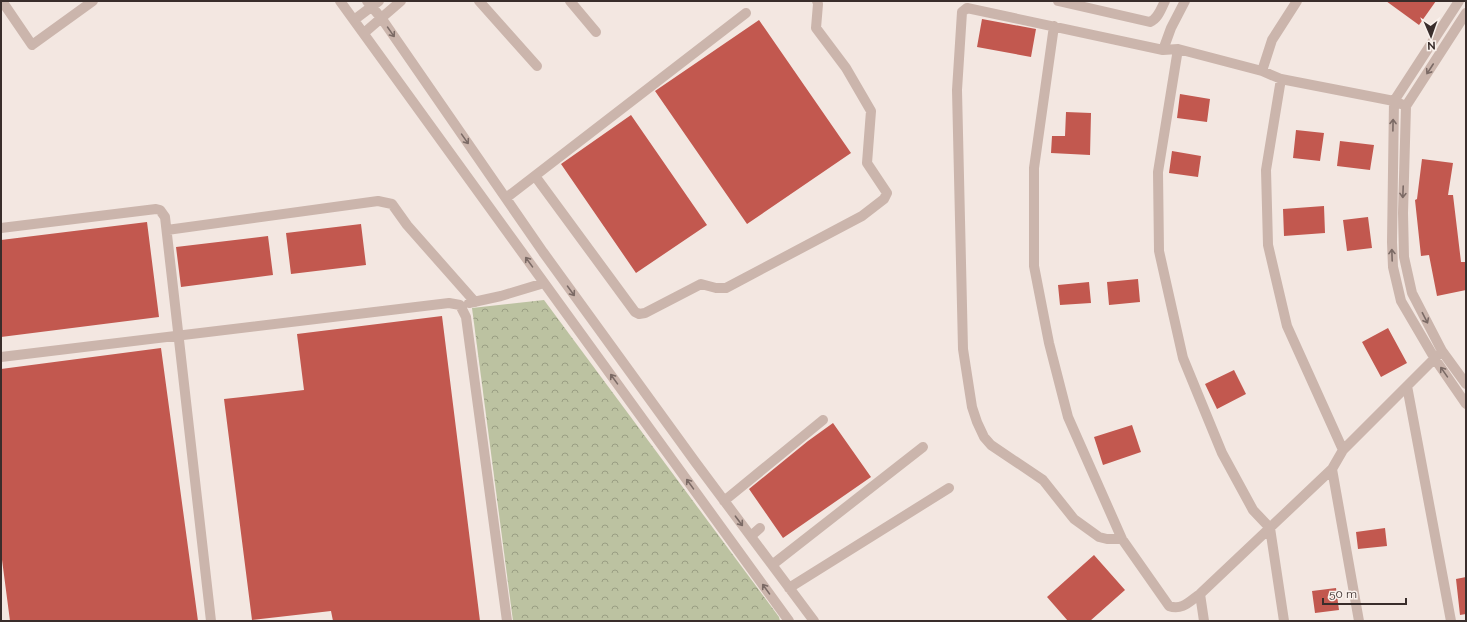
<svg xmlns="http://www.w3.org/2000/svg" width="1467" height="622" font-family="Raleway,sans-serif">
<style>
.forest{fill:url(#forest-crowns)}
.building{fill:#c2584f}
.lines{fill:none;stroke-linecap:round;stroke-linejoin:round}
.minor{stroke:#cbb5ac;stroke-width:10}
.oneway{stroke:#7b6a65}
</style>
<defs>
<pattern id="forest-crowns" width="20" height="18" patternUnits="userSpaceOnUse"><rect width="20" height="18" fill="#bcc2a1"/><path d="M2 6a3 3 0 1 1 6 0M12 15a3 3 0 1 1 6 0" fill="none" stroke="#9a9e83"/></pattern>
</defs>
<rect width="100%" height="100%" fill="#f3e7e1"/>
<path class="forest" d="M 544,300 L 779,617 L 780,621 L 513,621 L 472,308 Z"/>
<path class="building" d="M 1386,1 L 1436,1 L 1419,25 Z
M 982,19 L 1036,29 L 1031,57 L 977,47 Z
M 759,20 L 851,153 L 747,224 L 655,91 Z
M 1180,94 L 1210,99 L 1207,122 L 1177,118 Z
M 1066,112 L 1091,113 L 1090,155 L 1051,153 L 1052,136 L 1065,136 Z
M 631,115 L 707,225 L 636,273 L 561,164 Z
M 1296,130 L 1324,133 L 1320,161 L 1293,158 Z
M 1340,141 L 1374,145 L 1370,170 L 1337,166 Z
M 1172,151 L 1201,156 L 1198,177 L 1169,173 Z
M 1422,159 L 1453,163 L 1448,195 L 1453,195 L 1461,262 L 1466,262 L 1466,290 L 1437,296 L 1429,255 L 1421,256 L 1415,200 L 1417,199 Z
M 1324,206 L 1325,233 L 1284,236 L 1283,209 Z
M 1368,217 L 1372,248 L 1347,251 L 1343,220 Z
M 147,222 L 159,317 L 1,337 L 1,240 Z
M 361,224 L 366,265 L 291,274 L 286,233 Z
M 268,236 L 273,275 L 181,287 L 176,247 Z
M 1138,279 L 1140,302 L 1109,305 L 1107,282 Z
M 1089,282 L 1091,303 L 1060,305 L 1058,285 Z
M 442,316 L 480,621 L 333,621 L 331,611 L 252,620 L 224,399 L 304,390 L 297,334 Z
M 1388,328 L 1407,363 L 1381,377 L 1362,342 Z
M 161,348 L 198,621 L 10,621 L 1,552 L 1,369 Z
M 1234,370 L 1246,394 L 1217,409 L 1205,384 Z
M 833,423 L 871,477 L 783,538 L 749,489 L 808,441 Z
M 1132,425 L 1141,452 L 1103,465 L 1094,437 Z
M 1385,528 L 1387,546 L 1358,549 L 1356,532 Z
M 1094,555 L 1125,590 L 1090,621 L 1068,621 L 1047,597 Z
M 1466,577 L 1466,614 L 1460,615 L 1456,579 Z
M 1336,588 L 1339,610 L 1315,613 L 1312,591 Z"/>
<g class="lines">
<path class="minor" d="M 2,1 L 32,45 L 93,1
M 340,1 L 789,621
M 367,1 L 382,19 L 543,252 L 696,463 L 814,621
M 479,1 L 537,66
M 570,1 L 596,32
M 1058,1 L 1150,22 C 1158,19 1161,9 1165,1
M 1459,1 L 1394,101 L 1392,242 L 1393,267 L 1401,301 L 1435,359 L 1466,404
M 1466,13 L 1406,106 L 1403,213 L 1404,257 L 1412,293 L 1442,351 L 1466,384
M 354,20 L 379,1
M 1054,26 L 1034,168 L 1034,266 L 1049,343 L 1068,417 L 1122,539 L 1169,606 C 1182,611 1190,601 1200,594 L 1332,469 L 1343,450 L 1442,351
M 364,33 L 401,1
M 1178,49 L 1158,172 L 1159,251 L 1183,358 L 1222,453 L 1253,510 L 1270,528 L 1284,621
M 1163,50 L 1171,28 L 1185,1
M 1262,71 L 1272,40 L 1297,1
M 1281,79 L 1266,170 L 1268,245 L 1287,326 L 1343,450
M 535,176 L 635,312 L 639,314 L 645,313 L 701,284 L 716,288 L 726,288 L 862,216 L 884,199 L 887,193 L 867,163 L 871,111 L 846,68 L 816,28 L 818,4 L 817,1
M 506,198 L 746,13
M 1,228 L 156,209 L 160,210 L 165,217 L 211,621
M 167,230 L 378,201 L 392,204 L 407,225 L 475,302
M 469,303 L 501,296 L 544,283
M 1,357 L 449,303 L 460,305 L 466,317 L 507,621
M 1407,386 L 1451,621
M 1332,469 L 1359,621
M 724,501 L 823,420
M 751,536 L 760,528
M 1122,539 L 1107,539 L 1099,537 L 1074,519 L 1043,480 L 991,445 L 984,437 L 977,422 L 972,407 L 963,349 L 957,90 L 962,12 L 967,8 L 1163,50 L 1178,49 L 1262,71 L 1281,79 L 1394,101 L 1406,106
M 772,565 L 923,447
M 789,588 L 949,488
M 1200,594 L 1204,621"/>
</g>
<defs><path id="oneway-shaft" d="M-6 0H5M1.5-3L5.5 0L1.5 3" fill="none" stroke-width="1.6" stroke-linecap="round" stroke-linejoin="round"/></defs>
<g class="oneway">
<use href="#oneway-shaft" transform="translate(391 32) rotate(55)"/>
<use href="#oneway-shaft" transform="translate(1430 69) rotate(123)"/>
<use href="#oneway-shaft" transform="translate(1393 125) rotate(-89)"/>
<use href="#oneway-shaft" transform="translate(465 139) rotate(55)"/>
<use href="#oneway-shaft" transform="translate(1403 192) rotate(92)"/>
<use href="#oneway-shaft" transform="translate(1392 255) rotate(-92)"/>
<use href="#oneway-shaft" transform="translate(529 262) rotate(-126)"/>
<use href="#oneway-shaft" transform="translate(571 291) rotate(54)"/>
<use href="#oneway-shaft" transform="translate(1425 318) rotate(63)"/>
<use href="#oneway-shaft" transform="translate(1444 372) rotate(-125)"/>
<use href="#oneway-shaft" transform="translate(614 379) rotate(-126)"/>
<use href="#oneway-shaft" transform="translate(690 484) rotate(-126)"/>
<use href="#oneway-shaft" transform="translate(739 521) rotate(53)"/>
<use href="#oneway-shaft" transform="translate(766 589) rotate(-126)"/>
</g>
<rect width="1467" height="622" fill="none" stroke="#392d2b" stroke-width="4"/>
<g transform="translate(1431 36) rotate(178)" stroke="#faf2ed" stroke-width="3" paint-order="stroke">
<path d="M0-3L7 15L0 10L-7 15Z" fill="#392d2b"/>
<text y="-6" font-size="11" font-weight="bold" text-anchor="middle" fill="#392d2b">N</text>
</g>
<path d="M1323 598v6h83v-6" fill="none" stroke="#392d2b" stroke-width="2"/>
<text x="1329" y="598" font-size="12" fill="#392d2b" stroke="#faf2ed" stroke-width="3" paint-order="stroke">50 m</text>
</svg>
